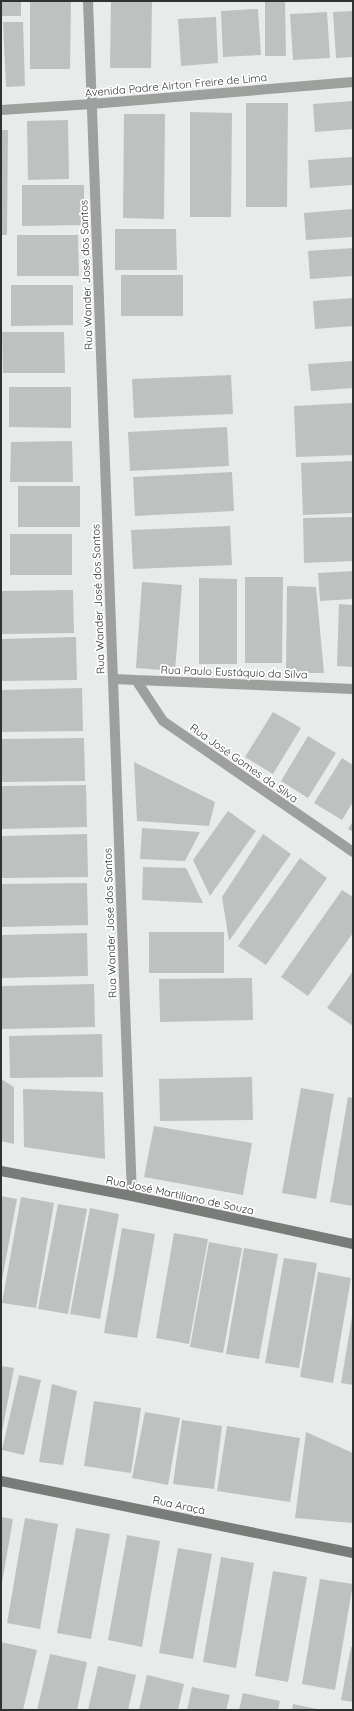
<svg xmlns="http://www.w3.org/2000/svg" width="354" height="1711" font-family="Quicksand,sans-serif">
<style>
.building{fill:#bdc2c1}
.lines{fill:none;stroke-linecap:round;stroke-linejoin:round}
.street{stroke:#9ea09e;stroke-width:10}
.secondary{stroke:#7a7c7a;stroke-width:10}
.labels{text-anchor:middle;stroke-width:3.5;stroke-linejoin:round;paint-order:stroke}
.street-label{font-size:11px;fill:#303231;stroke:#fff}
</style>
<rect width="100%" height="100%" fill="#e7ecea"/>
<path class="building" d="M 1,1 L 21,1 L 21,16 L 1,16 Z
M 30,1 L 71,1 L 70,69 L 30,69 Z
M 111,1 L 152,1 L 151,68 L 110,68 Z
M 265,1 L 285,1 L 286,56 L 265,56 Z
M 258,9 L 261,55 L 223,57 L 221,11 Z
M 353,11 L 353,57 L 336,58 L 333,12 Z
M 327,12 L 330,58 L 293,60 L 290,14 Z
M 216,17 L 218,63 L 181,66 L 178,19 Z
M 3,22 L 23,22 L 25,86 L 6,87 Z
M 353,101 L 353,129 L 315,132 L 313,104 Z
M 246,103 L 288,103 L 287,207 L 246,207 Z
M 190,112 L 232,113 L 231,217 L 190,217 Z
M 124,114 L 165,114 L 164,219 L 123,218 Z
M 68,120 L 69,179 L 28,180 L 27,121 Z
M 1,130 L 8,130 L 7,235 L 1,235 Z
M 353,157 L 353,185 L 310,188 L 308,160 Z
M 22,185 L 84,185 L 84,225 L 22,226 Z
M 353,209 L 353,237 L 306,240 L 304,213 Z
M 115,229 L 176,229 L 177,270 L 115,270 Z
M 17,235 L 78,235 L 79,276 L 17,276 Z
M 353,248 L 353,276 L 310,279 L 308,251 Z
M 121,275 L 183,275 L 183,316 L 121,316 Z
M 11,285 L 73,285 L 73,325 L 11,326 Z
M 353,298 L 353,326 L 315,329 L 313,301 Z
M 2,332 L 64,332 L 65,373 L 3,373 Z
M 353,361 L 353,388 L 311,391 L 308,364 Z
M 231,375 L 233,414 L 134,418 L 132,379 Z
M 9,387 L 71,387 L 71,428 L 9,427 Z
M 353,403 L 353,455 L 296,457 L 294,406 Z
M 227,427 L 229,466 L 130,471 L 128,432 Z
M 72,441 L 73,482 L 10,482 L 11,442 Z
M 353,461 L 353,513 L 303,515 L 301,463 Z
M 232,472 L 234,511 L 135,516 L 133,477 Z
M 18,486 L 80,486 L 80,527 L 18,527 Z
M 353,517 L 353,561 L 304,563 L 303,518 Z
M 230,526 L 232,565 L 133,569 L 131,530 Z
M 10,534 L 72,534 L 72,575 L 10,575 Z
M 353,571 L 353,599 L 320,601 L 318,573 Z
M 245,577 L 283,577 L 282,663 L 245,663 Z
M 199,578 L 237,579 L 237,664 L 199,664 Z
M 142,582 L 182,585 L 175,671 L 136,668 Z
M 287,586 L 316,587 L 324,673 L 286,673 Z
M 73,590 L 74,633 L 1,634 L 1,591 Z
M 339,604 L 353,605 L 353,667 L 337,666 Z
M 76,637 L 77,680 L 1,681 L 1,639 Z
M 82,688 L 83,731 L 1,732 L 1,690 Z
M 273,712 L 301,728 L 273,774 L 245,757 Z
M 308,736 L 336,753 L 308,798 L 281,781 Z
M 84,738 L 85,781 L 1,782 L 1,739 Z
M 342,758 L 353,765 L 353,802 L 342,820 L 314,803 Z
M 134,762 L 215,802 L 209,826 L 137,821 Z
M 86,785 L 87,827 L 1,829 L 1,786 Z
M 228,811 L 256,831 L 210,896 L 193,860 Z
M 353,821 L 353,832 L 348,829 Z
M 142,828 L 200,832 L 185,861 L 140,859 Z
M 87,834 L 88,877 L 1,878 L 1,836 Z
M 263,834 L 291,854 L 229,941 L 222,897 Z
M 300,858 L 327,878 L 266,965 L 238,946 Z
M 143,867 L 186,868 L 203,903 L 142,900 Z
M 87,883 L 88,925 L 1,927 L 1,884 Z
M 342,890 L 353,897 L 353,933 L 308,996 L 281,977 Z
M 149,932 L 224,932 L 224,973 L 149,973 Z
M 87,933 L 88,976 L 1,978 L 1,935 Z
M 353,971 L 353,1026 L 327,1008 Z
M 252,978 L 253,1020 L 160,1022 L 159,979 Z
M 94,984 L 95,1027 L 2,1029 L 1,986 Z
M 102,1034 L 103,1077 L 10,1078 L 9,1036 Z
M 252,1077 L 253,1120 L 160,1121 L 159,1079 Z
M 1,1079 L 14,1087 L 14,1144 L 1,1141 Z
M 301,1088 L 334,1094 L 316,1199 L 282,1193 Z
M 23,1089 L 103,1092 L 105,1159 L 24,1147 Z
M 348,1097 L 353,1098 L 353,1206 L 330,1202 Z
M 154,1126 L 252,1143 L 243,1195 L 144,1177 Z
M 1,1196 L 17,1199 L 2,1280 L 1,1280 Z
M 21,1197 L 54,1203 L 36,1308 L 2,1303 Z
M 58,1204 L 87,1209 L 68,1314 L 38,1309 Z
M 90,1208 L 119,1214 L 100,1319 L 70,1314 Z
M 122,1228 L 155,1234 L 137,1338 L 104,1333 Z
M 174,1233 L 208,1239 L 189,1344 L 156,1338 Z
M 209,1242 L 242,1248 L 223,1353 L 190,1347 Z
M 244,1248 L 278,1254 L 259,1359 L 226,1354 Z
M 284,1258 L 317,1263 L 299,1368 L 265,1363 Z
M 318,1272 L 351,1278 L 333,1383 L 300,1377 Z
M 352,1317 L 353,1317 L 353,1385 L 341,1383 Z
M 1,1366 L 14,1368 L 2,1432 L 1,1432 Z
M 19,1375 L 41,1380 L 24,1455 L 2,1450 Z
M 52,1384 L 77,1391 L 63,1465 L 39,1462 Z
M 94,1401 L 141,1408 L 131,1473 L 84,1466 Z
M 145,1412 L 180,1418 L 168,1485 L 132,1478 Z
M 182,1420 L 222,1426 L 214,1489 L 173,1484 Z
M 227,1426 L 300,1438 L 290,1502 L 217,1491 Z
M 306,1432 L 353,1453 L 353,1523 L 295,1518 Z
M 1,1517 L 13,1519 L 2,1583 L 1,1583 Z
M 25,1518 L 58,1524 L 40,1629 L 7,1623 Z
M 76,1528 L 110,1534 L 91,1639 L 57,1633 Z
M 127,1535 L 160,1541 L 142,1647 L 108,1640 Z
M 178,1548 L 212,1554 L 193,1659 L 159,1653 Z
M 221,1557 L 254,1563 L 236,1668 L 203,1662 Z
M 273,1571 L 307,1577 L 288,1682 L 255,1676 Z
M 320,1579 L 353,1584 L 335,1690 L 302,1684 Z
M 1,1642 L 37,1650 L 23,1710 L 1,1710 Z
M 351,1647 L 353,1647 L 353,1702 L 341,1700 Z
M 50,1654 L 87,1662 L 77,1710 L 37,1710 Z
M 98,1666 L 136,1675 L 128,1710 L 88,1710 Z
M 147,1675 L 184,1684 L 178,1710 L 139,1710 Z
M 192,1687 L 230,1695 L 226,1710 L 187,1710 Z
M 243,1693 L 280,1701 L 278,1710 L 239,1710 Z
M 293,1704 L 317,1709 L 317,1710 L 292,1710 Z"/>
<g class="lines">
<path class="street" d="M 88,1 L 132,1196
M 1,110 L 92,104 L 353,82
M 113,679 L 353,689
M 136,680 L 163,721 L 353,852"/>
<path class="secondary" d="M 1,1171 L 132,1196 L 353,1244
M 1,1481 L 353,1553"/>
</g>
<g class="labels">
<g class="street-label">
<text transform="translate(176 85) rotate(-5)" y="4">Avenida Padre Airton Freire de Lima</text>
<text transform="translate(86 275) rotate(-92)" y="4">Rua Wander José dos Santos</text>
<text transform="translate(98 599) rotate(-92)" y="4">Rua Wander José dos Santos</text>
<text transform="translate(234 672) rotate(2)" y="4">Rua Paulo Eustáquio da Silva</text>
<text transform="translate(244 763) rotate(35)" y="4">Rua José Gomes da Silva</text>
<text transform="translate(110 923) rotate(-92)" y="4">Rua Wander José dos Santos</text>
<text transform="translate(180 1195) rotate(12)" y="4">Rua José Martiliano de Souza</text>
<text transform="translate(179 1505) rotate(12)" y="4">Rua Araçá</text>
</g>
</g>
<rect width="354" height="1711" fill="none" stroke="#303231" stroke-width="4"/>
</svg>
